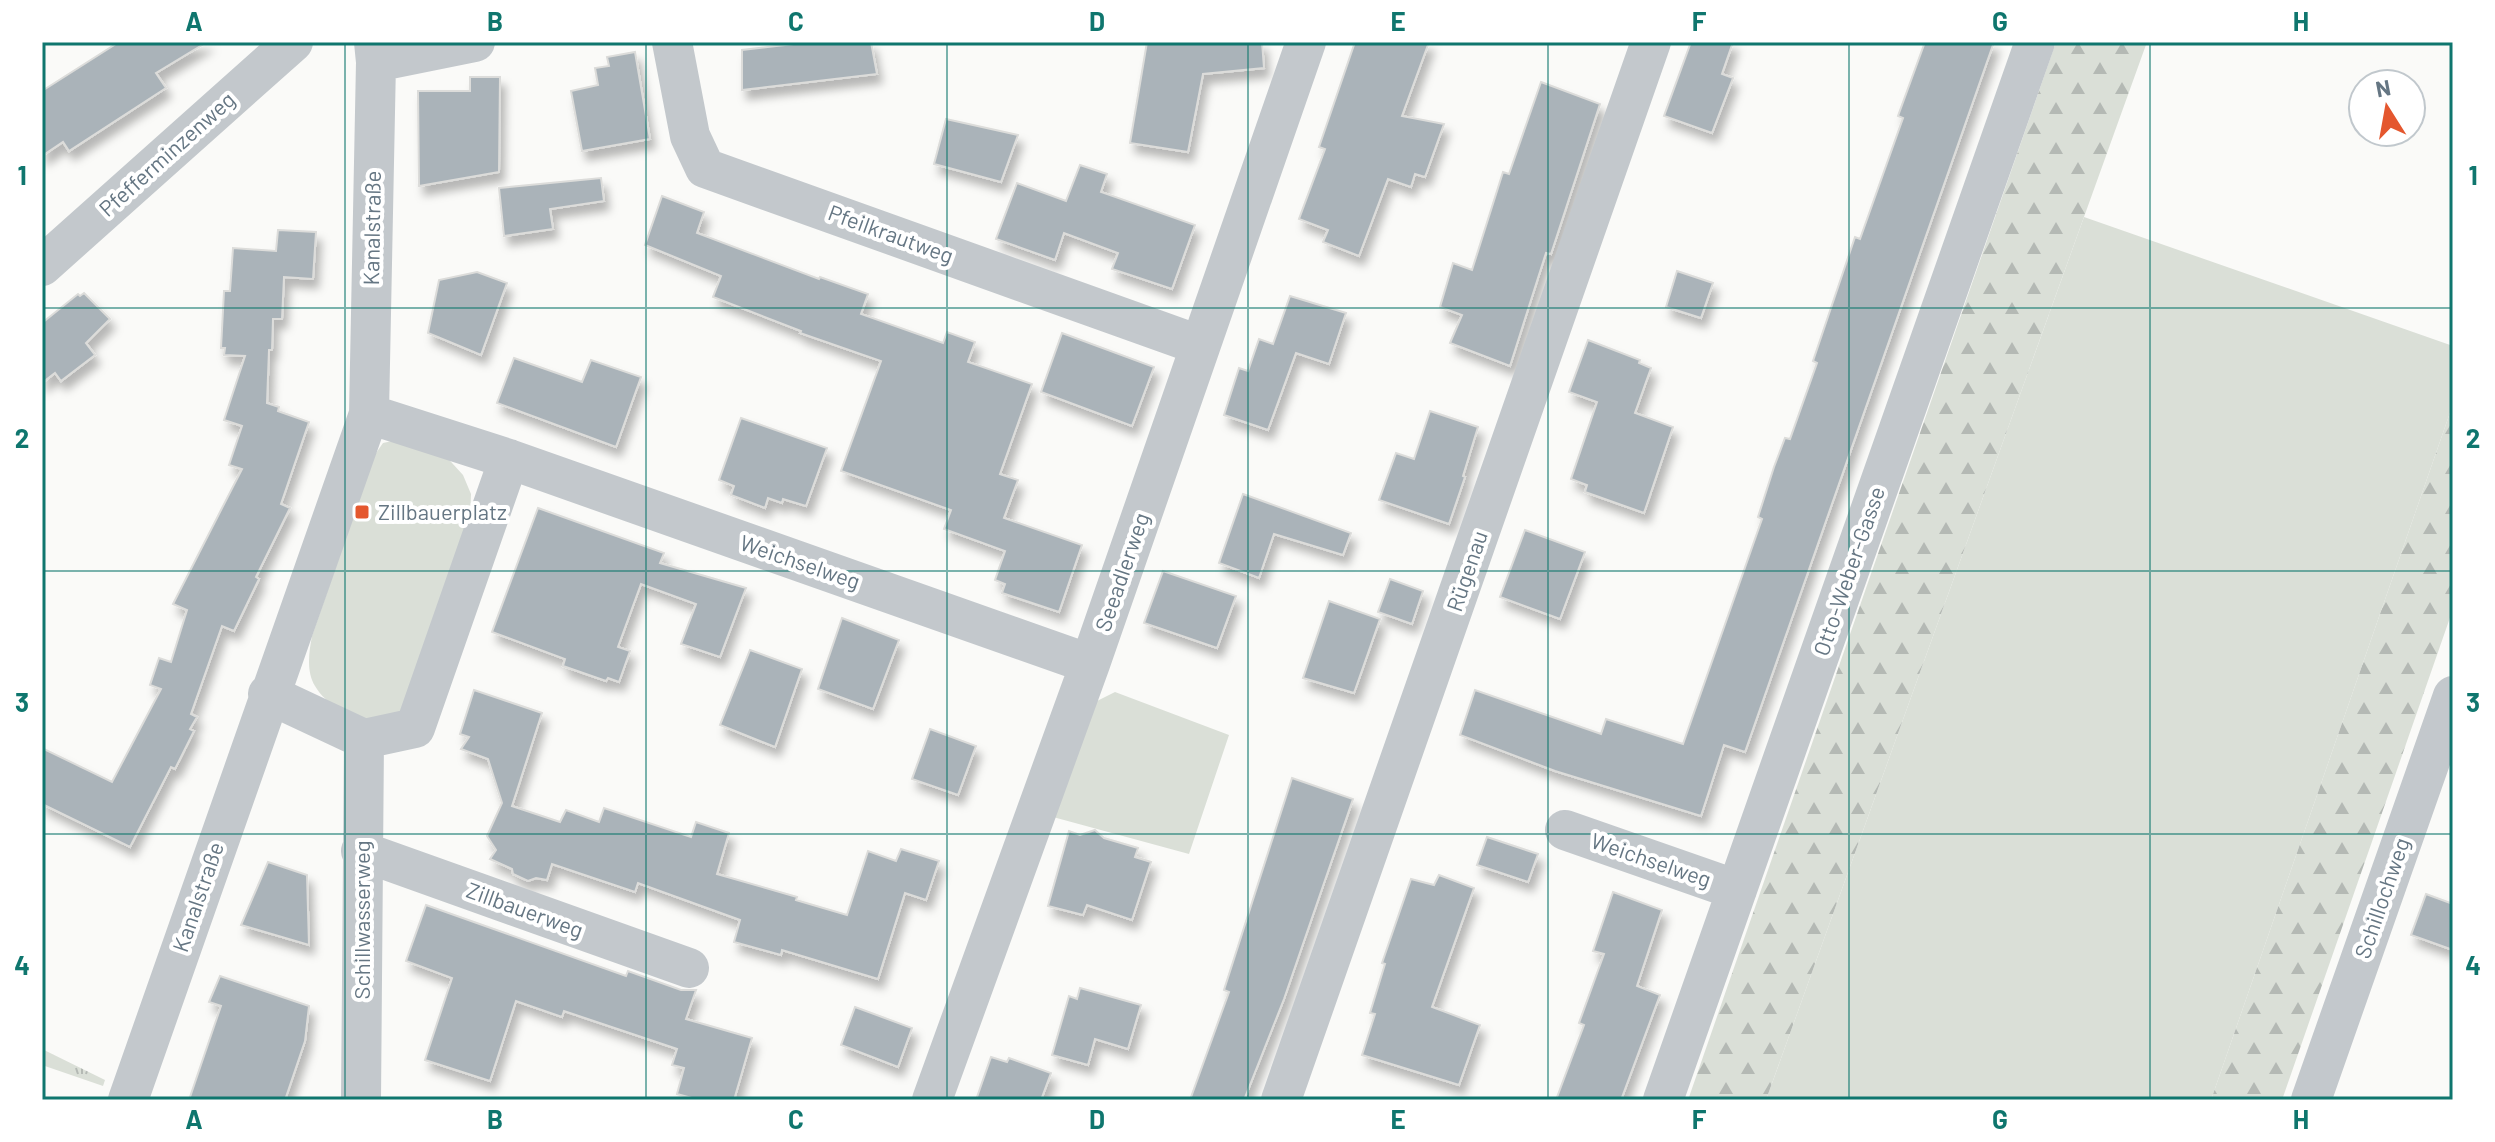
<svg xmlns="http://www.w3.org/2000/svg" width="2495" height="1142" font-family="Barlow,sans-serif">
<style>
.green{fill:#dadfd7}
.forest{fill:url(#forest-firs)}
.park{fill:url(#park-tufts)}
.building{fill:#aab3b9;stroke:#dcdcda;stroke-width:2;filter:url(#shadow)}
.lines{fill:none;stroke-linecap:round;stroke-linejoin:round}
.minor{stroke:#c3c8cc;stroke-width:40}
.grid{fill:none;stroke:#0f766e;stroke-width:2;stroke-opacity:0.55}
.poi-dot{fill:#e4572e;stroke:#fff;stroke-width:3}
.labels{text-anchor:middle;stroke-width:8;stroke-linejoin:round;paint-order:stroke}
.street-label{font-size:22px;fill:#657683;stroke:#fff}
.poi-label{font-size:22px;fill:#657683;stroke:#fff;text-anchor:start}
.neatline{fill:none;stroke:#0f766e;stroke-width:3}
.grid-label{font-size:26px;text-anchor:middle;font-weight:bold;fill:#0f766e}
</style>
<defs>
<pattern id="forest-firs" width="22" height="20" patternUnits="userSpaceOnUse" patternTransform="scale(2)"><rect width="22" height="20" fill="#dadfd7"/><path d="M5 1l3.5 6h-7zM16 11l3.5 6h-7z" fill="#b4b9b4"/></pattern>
<pattern id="park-tufts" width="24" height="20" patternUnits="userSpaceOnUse" patternTransform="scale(2)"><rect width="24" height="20" fill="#dadfd7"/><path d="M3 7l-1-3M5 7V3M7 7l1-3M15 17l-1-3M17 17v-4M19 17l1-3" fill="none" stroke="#b4b9b4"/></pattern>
<filter id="shadow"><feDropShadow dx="5" dy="9" stdDeviation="4" flood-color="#0004"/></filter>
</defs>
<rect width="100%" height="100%" fill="#fafaf8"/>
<path class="green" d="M 2084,217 L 2453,346 L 2453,404 L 2211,1100 L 1766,1100 Z
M 406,438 L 442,452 L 463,475 L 471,494 L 470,519 L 408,706 C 402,710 394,718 387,720 C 363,728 327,707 315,686 C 306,671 309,652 312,636 L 374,456 L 383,443 Z
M 1115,692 L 1229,735 L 1189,854 L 1053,817 L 1097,701 Z"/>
<path class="forest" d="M 2056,42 L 2147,42 L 1766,1100 L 1688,1100 Z
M 2453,404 L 2453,609 L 2282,1100 L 2211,1100 Z"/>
<path class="park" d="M 42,1049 L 105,1080 L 103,1086 L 42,1065 Z"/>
<path class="building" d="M 119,42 L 207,42 L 156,73 L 166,88 L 69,151 L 63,142 L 42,156 L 42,91 Z
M 811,42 L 871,42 L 877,74 L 742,90 L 742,50 Z
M 1147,42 L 1262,42 L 1264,68 L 1203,74 L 1188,152 L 1130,143 Z
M 1355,42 L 1429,42 L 1402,116 L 1444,124 L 1425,177 L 1415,174 L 1411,187 L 1388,179 L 1359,256 L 1323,242 L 1328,230 L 1299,219 L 1325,149 L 1319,147 Z
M 1691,42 L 1733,42 L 1722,74 L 1733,78 L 1712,133 L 1664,116 Z
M 1925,42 L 1994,42 L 1745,752 L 1724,745 L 1701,816 L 1555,771 L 1460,735 L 1475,690 L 1601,734 L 1606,719 L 1683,744 L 1762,519 L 1758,517 L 1774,467 L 1785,438 L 1790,439 L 1817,363 L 1813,361 L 1855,237 L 1860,239 L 1903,118 L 1898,116 Z
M 635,52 L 650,139 L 582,151 L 571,91 L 598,85 L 595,68 L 609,66 L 607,57 Z
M 470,77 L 500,77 L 499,172 L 419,186 L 418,91 L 470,91 Z
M 1541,82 L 1600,104 L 1551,254 L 1546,253 L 1510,366 L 1450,343 L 1462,315 L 1440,307 L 1453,263 L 1472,270 L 1503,172 L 1509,174 Z
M 946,119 L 1018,135 L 1001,182 L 934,164 Z
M 1080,165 L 1107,174 L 1101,192 L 1195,225 L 1172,289 L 1112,269 L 1118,253 L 1064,233 L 1055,260 L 996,239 L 1017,183 L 1066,201 Z
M 601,178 L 604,201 L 550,209 L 553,229 L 504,236 L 499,188 Z
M 662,196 L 704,212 L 697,233 L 819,279 L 820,277 L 868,294 L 861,314 L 943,343 L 947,332 L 975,342 L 968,362 L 1032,384 L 1000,474 L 1018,480 L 1004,518 L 1082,545 L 1059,612 L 1002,593 L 1005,584 L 995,580 L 1005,551 L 944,529 L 951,510 L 841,471 L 881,361 L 800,333 L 801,331 L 713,297 L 721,276 L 645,245 Z
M 278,230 L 316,232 L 313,279 L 284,277 L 282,319 L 273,319 L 272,350 L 269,350 L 267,403 L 279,407 L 278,411 L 309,422 L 281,504 L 290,508 L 256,577 L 259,579 L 234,631 L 222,626 L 191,714 L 197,717 L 190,729 L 194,731 L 175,769 L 171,767 L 130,847 L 42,804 L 42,748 L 112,782 L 161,689 L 150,685 L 159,658 L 171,662 L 187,610 L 173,604 L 242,469 L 229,465 L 242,426 L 224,420 L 245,356 L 224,355 L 225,348 L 221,348 L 224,291 L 230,291 L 233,248 L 276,251 Z
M 1677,271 L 1713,283 L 1701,318 L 1666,307 Z
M 477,272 L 507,283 L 481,355 L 428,333 L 439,280 Z
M 84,293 L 110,319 L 86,343 L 95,355 L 61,381 L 55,373 L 42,383 L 42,323 L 78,294 L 80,296 Z
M 1290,296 L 1346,313 L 1329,364 L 1296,353 L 1268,430 L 1224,415 L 1239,368 L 1248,371 L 1259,339 L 1273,344 Z
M 1062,333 L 1154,367 L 1132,426 L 1041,392 Z
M 1588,340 L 1640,360 L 1639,363 L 1651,368 L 1635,413 L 1673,427 L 1644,513 L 1585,492 L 1587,485 L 1571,479 L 1597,402 L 1569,392 Z
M 514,358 L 582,382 L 591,360 L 641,377 L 616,447 L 497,403 Z
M 1430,411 L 1478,427 L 1463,476 L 1465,477 L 1449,524 L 1379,500 L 1396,453 L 1414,459 Z
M 741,418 L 827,448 L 806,506 L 783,499 L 782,503 L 768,498 L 765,508 L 731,495 L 734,486 L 719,480 Z
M 1243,494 L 1351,533 L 1343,555 L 1274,534 L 1259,578 L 1219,563 Z
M 538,508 L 664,553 L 660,563 L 746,588 L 720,657 L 681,644 L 696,604 L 641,584 L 618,647 L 630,651 L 619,682 L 608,678 L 606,681 L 563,666 L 565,659 L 492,632 Z
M 1525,530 L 1585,552 L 1560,619 L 1500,597 Z
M 1163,571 L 1236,596 L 1217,648 L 1144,623 Z
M 1390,579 L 1423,591 L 1412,624 L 1378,612 Z
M 1329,601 L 1380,619 L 1354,693 L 1303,678 Z
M 842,618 L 899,640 L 873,709 L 818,689 Z
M 750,650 L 802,669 L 775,747 L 720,725 Z
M 474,690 L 542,713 L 512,806 L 560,822 L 566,810 L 599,822 L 604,808 L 691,837 L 696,822 L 729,833 L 717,874 L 797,897 L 796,900 L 847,915 L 868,851 L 896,861 L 901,849 L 939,861 L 926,900 L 905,893 L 878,979 L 782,950 L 781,955 L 734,942 L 740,920 L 638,883 L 635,892 L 552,864 L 547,880 L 536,878 L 528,881 L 513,874 L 512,869 L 490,859 L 496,850 L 487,836 L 502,803 L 488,759 L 461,749 L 469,737 L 460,734 Z
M 930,729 L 976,746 L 958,795 L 912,779 Z
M 1292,778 L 1353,799 L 1284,999 L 1244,1100 L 1190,1100 L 1229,992 L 1224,990 Z
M 1095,830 L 1104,838 L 1138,848 L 1135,857 L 1151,862 L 1132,920 L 1087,905 L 1083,915 L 1048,906 L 1069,831 L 1080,835 Z
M 1487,837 L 1538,854 L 1528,882 L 1477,865 Z
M 268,862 L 307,875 L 309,945 L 241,925 Z
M 1439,875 L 1474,888 L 1432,1007 L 1480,1025 L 1459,1085 L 1362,1055 L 1375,1014 L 1370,1013 L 1385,964 L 1382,963 L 1411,879 L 1434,885 Z
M 1613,892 L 1662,910 L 1637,986 L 1660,995 L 1621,1100 L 1556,1100 L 1584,1025 L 1579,1023 L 1604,954 L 1593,951 Z
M 2426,894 L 2453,904 L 2453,950 L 2411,935 Z
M 426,905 L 626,976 L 628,971 L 681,990 L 696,990 L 686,1019 L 752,1038 L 734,1100 L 699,1100 L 677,1094 L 684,1068 L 672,1065 L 677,1049 L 564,1011 L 562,1017 L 516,1001 L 490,1081 L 425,1060 L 452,978 L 406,961 Z
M 220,976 L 309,1006 L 305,1041 L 285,1100 L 189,1100 L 221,1006 L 209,1002 Z
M 1080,988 L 1141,1005 L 1128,1049 L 1095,1039 L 1088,1065 L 1052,1055 L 1069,996 L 1077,999 Z
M 855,1007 L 912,1028 L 898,1067 L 841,1045 Z
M 991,1057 L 1007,1062 L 1009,1058 L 1051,1073 L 1041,1100 L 976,1100 Z"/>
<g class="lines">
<path class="minor" d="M 672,42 L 690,136 L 705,168 L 1199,345
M 376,62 L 475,42
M 42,266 L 293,42
M 369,414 L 509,459 L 1090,664
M 268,694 L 364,739 L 415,728 L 509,459
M 1565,830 L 1737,890
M 361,851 L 689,968
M 128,1100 L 369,414 L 376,62 L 374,42
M 361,1100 L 364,739
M 932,1100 L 1090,664 L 1306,42
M 1281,1100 L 1651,42
M 1663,1100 L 2035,42
M 2311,1100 L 2453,696"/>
</g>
<path class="grid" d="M 345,42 L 345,1100M 646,42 L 646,1100M 947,42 L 947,1100M 1248,42 L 1248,1100M 1548,42 L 1548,1100M 1849,42 L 1849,1100M 2150,42 L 2150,1100M 42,308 L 2453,308M 42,571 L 2453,571M 42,834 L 2453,834"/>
<rect class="poi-dot" x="354" y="504" width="16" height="16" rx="4"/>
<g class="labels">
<g class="street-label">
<text transform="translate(167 154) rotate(-42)" y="8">Pfefferminzenweg</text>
<text transform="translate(372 228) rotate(-89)" y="8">Kanalstraße</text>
<text transform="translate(891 234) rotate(20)" y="8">Pfeilkrautweg</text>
<text transform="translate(800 562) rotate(19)" y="8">Weichselweg</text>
<text transform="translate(1467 571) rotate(-71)" y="8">Rügenau</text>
<text transform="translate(1849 571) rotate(-71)" y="8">Otto-Weber-Gasse</text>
<text transform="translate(1122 572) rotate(-71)" y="8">Seeadlerweg</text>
<text transform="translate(1651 860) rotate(19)" y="8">Weichselweg</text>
<text transform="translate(198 897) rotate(-71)" y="8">Kanalstraße</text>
<text transform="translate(2382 898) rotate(-71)" y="8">Schillochweg</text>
<text transform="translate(525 910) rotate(20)" y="8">Zillbauerweg</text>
<text transform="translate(362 920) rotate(-90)" y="8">Schillwasserweg</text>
</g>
<g class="poi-label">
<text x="378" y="520">Zillbauerplatz</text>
</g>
</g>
<rect width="2495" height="1142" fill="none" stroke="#ffffff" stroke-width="88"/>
<g transform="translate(2387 108) rotate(349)"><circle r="38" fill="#ffffff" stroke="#c1c8cd" stroke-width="2"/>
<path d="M0-6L14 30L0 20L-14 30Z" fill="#e4572e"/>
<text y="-12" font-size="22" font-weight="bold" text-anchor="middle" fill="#657683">N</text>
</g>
<rect x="44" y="44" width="2407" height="1054" class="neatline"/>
<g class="grid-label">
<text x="194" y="31">A</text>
<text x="495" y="31">B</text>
<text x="796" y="31">C</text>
<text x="1097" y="31">D</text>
<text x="1398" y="31">E</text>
<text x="1699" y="31">F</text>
<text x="2000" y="31">G</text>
<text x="2301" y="31">H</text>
<text x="22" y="185">1</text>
<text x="2473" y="185">1</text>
<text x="22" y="448">2</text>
<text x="2473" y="448">2</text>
<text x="22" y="712">3</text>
<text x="2473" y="712">3</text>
<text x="22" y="975">4</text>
<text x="2473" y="975">4</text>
<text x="194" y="1129">A</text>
<text x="495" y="1129">B</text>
<text x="796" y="1129">C</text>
<text x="1097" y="1129">D</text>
<text x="1398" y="1129">E</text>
<text x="1699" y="1129">F</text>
<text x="2000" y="1129">G</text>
<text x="2301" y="1129">H</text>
</g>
</svg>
